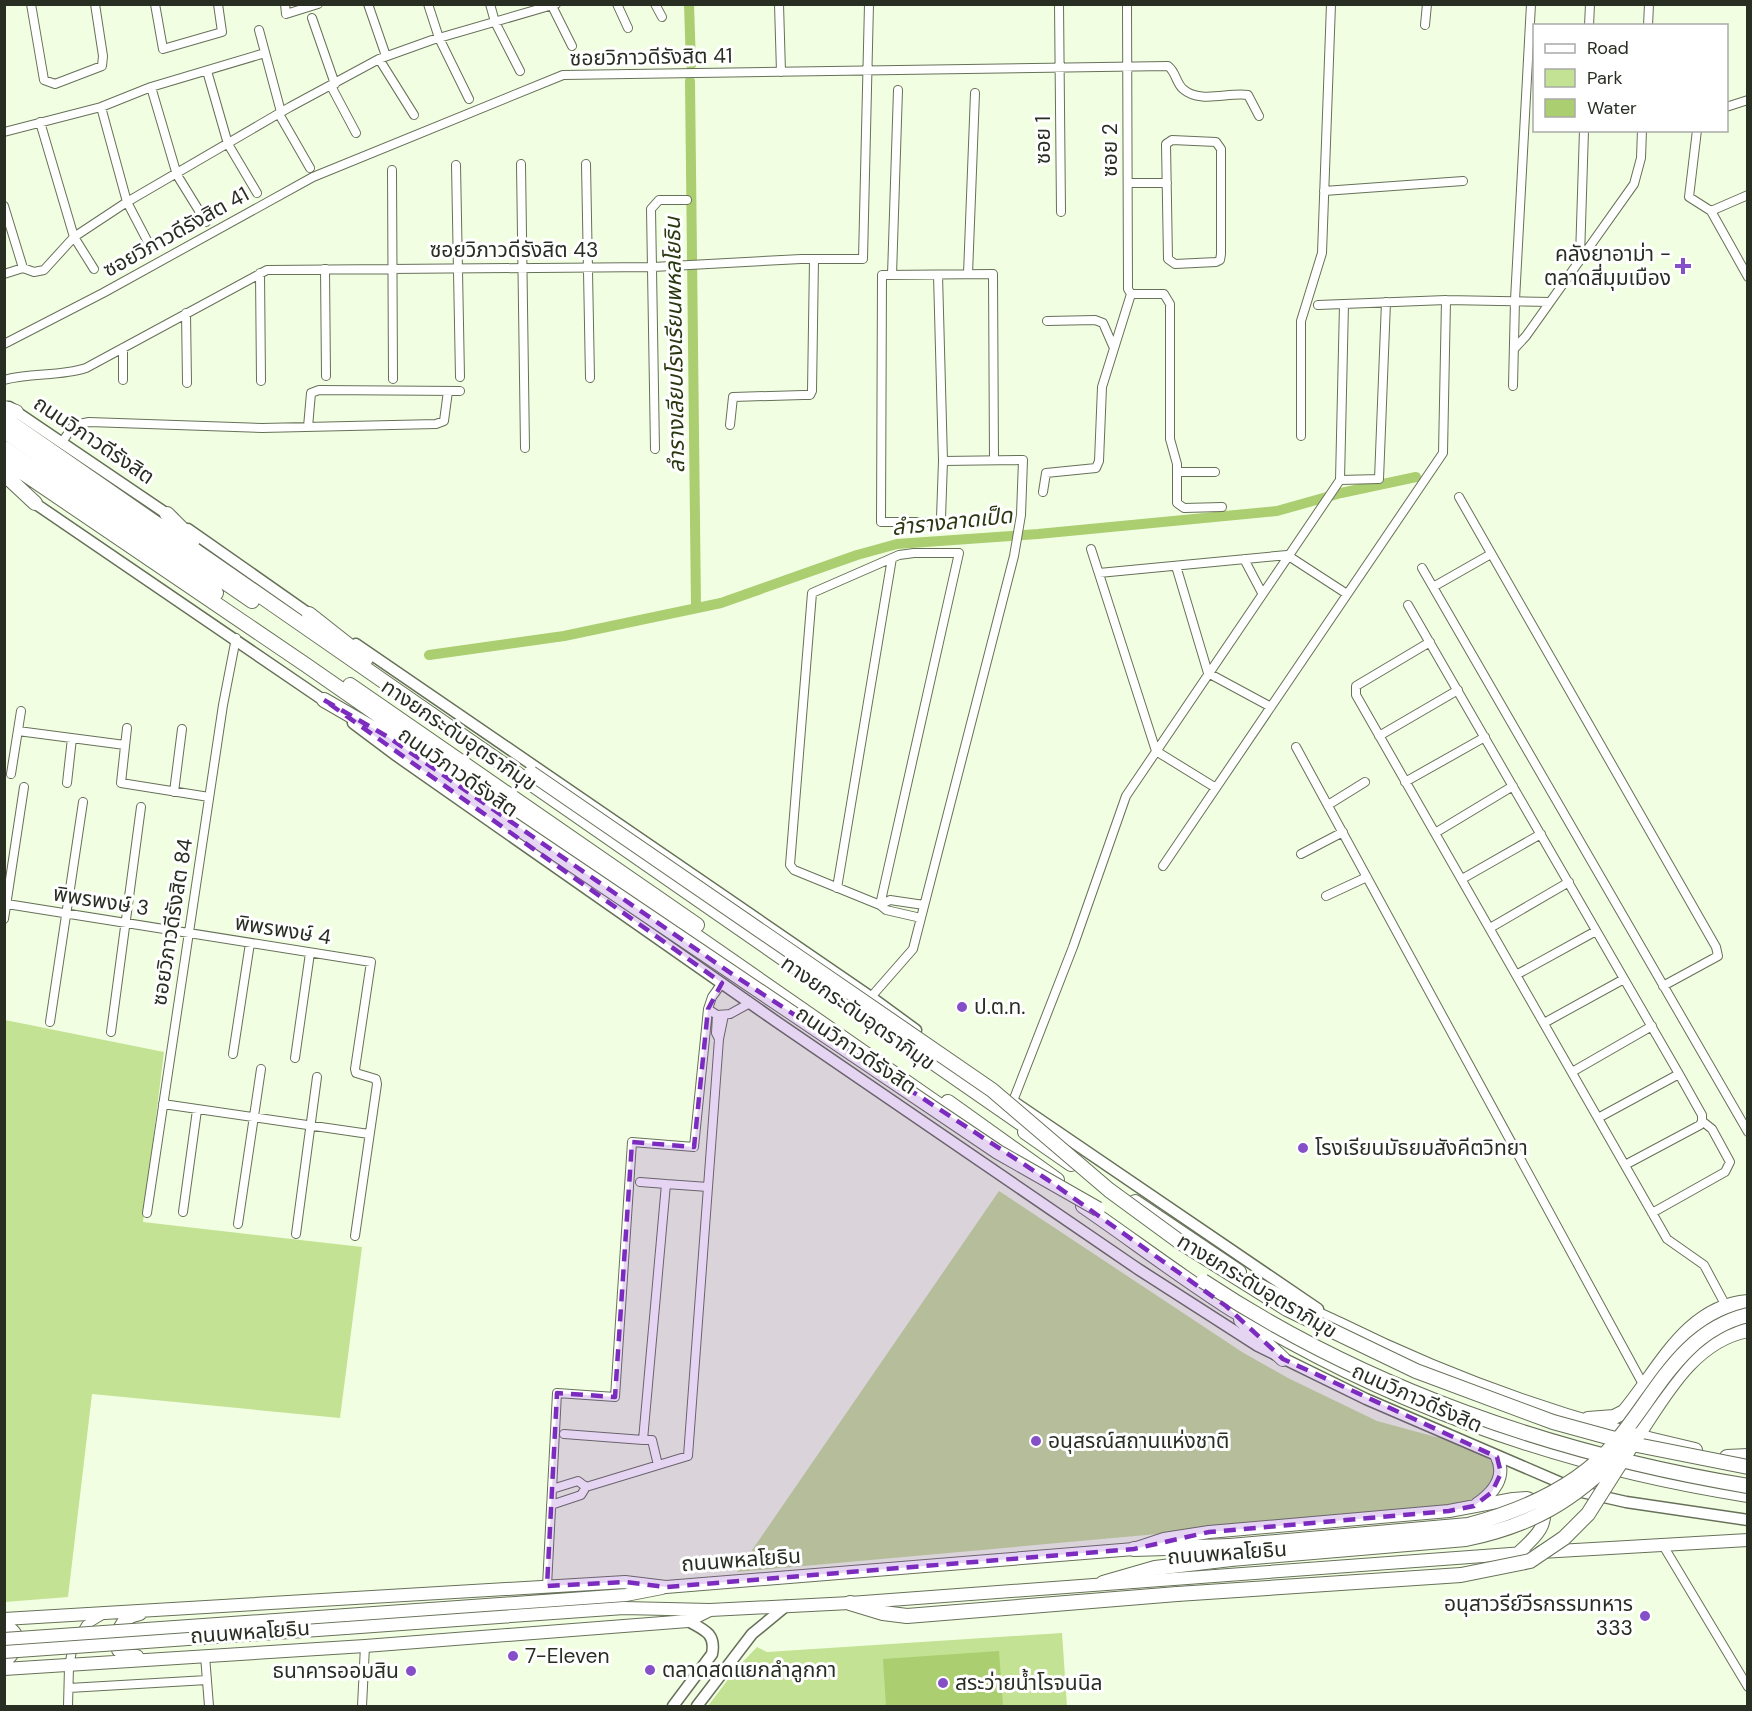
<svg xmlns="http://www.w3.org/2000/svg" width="1752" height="1711" font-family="'DM Sans','Noto Sans Thai',sans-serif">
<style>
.green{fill:#c3e293}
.water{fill:#aace70}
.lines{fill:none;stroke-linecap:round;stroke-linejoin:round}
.canal{stroke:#aace70;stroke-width:10}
.street-casing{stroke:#677159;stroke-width:10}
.secondary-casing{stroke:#677159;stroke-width:13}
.primary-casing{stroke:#677159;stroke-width:14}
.highway-casing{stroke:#677159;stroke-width:16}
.street{stroke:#fff;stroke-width:8}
.secondary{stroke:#fff;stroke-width:10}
.primary{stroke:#fff;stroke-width:12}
.highway{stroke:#fff;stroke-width:14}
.primary-bridge-casing{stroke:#677159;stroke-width:14;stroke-linecap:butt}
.highway-bridge-casing{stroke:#677159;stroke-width:16;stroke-linecap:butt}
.primary-bridge{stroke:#fff;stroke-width:12}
.highway-bridge{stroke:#fff;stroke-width:14}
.marked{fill:#7b2cbf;fill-opacity:0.2;stroke:#7b2cbf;stroke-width:4.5;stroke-dasharray:12 8;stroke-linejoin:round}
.poi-dot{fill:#854fc7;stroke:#fff;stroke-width:2}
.labels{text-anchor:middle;stroke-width:6;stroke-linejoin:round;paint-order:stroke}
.street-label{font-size:21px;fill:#292e23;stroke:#fff}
.poi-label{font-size:21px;fill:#292e23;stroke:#fff;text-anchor:start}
.water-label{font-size:22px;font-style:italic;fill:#2a3811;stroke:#fff}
</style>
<rect width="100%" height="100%" fill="#f2fee2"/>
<path class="green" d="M 5,1020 L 164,1052 L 143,1222 L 362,1247 L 340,1418 L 92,1394 L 68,1597 L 5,1602 Z
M 999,1191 L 1242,1352 L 1288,1378 L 1377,1421 L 1436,1437 L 1466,1440 L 1498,1467 L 1492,1492 L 1468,1506 L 737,1572 Z
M 1062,1633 L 1067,1706 L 708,1706 L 735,1670 L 757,1647 L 767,1652 Z"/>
<path class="water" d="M 999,1651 L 1003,1706 L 886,1706 L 883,1659 Z"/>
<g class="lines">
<path class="canal" d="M 689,4 L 691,65
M 690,81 L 696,608
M 429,655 L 564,636 L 721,603 L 857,555 L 897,544 L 1038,534 L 1277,511 L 1341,493 L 1416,477"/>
<defs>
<path id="street" d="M 31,4 L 44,80 L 55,84 L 102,66 L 103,56 L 95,4
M 155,4 L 163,49 L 222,32 L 218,4
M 285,4 L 286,14 L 318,4
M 368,4 L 386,56
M 428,4 L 439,38 L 469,99
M 490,4 L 495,22 L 520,71
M 551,4 L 572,46
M 617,4 L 628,28
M 655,4 L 662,17
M 779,4 L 781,72
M 1059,4 L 1061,212
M 1127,4 L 1128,289 L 1131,294
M 312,18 L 335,84
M 1425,25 L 1427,4
M 1589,26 L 1590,4
M 1648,26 L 1649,4
M 259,30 L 281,112
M 379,59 L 414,115
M 207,71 L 228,144 L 257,193
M 331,86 L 356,133
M 151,87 L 177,175 L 206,222
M 101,107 L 127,202 L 151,248
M 1726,107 L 1748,100
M 279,114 L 310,168
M 40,122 L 74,237 L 94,269
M 1697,130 L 1689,197 L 1711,211 L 1748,277
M 4,132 L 101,107 L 151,87 L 265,53
M 1172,140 L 1216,142 L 1221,149 L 1221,254 L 1220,260 L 1216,262 L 1175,264 L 1168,259 L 1166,144 Z
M 521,164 L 525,448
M 586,164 L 590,378
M 456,165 L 460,377
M 392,170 L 393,379
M 1128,183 L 1167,183
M 1324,191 L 1463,181
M 4,206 L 23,268
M 1711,211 L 1748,195
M 1580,257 L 1584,130
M 325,269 L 326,376
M 260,273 L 261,381
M 4,274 L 23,268 L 34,272 L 44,270 L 74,237 L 127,202 L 290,107 L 379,59 L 432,40 L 556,4
M 968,274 L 975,93
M 892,275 L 898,90
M 938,275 L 943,461 L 941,518 L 936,522 L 881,522 L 882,275 L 993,274 L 994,460
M 1131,294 L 1164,294 L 1170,304 L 1170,439 L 1177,464 L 1177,503 L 1184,508 L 1222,507
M 1318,305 L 1446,300 L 1550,302
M 186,313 L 187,383
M 1047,321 L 1095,320 L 1103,323 L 1113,346
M 4,344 L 103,293 L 313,177 L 563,75 L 1168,66 C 1176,72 1176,83 1183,89 C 1200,104 1228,92 1248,95 L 1259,116
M 123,348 L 123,380
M 1514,349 L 1526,336 L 1634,184 L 1641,158 L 1642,130
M 4,380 C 31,372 59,377 86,368 L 267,270 L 653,267 L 801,259 L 863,259 L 869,4
M 1513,386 L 1515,300 L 1531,4
M 730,425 L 733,397 L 803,395 L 810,395 L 812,391 L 814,259
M 308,427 L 311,393 L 319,390 L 460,391
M 1301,436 L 1301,321 L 1322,253 L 1331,4
M 62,442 L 74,425 L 89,422 L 262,428 L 436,424 L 444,421 L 448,391
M 655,449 L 651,209 L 659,200 L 687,200
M 1177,472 L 1215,472
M 1340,480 L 1379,479 L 1386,302
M 1043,492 L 1046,473 L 1096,468 L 1099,461 L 1102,387 L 1131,294
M 1459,497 L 1716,947 L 1718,956 L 1663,986
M 1091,549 L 1156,751 L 1216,788
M 914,553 L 959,553 L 880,905 L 794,870 L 790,865 L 812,593 L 899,555 Z
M 1244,559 L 1262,593
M 1176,566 L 1208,673 L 1271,707
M 1422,568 L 1748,1132
M 1099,573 L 1287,555 L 1347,594
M 1433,587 L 1491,554
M 1408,605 L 1679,1074 L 1702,1115 L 1702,1121 L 1712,1129 L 1730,1162 L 1725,1172 L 1652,1213
M 1430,642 L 1356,686 L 1356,695 L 1667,1239 L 1704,1265 L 1726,1306
M 127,728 L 121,783 L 209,797
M 18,731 L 125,745
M 1379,736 L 1458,690
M 1296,747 L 1644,1386
M 11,774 L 21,711
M 1405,782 L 1485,737
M 67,783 L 72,738
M 174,792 L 182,729
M 1328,805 L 1365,782
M 1435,833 L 1513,786
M 1301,854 L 1343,832
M 1163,866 L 1443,453 L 1446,300
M 1462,879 L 1541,834
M 837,888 L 892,558
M 1326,896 L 1367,877
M 7,904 L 371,962 L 355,1069 L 356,1073 L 376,1079 L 377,1084 L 355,1236
M 921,918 L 886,910 L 880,905 L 890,900 L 924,905
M 4,919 L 24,787
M 1490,928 L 1569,882
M 1516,975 L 1596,931
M 722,983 L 712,997 L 708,1009 L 717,1015 L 730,1014 L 750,1003
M 871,997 L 913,949 L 1014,556 L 1021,515 L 1023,460 L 943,461
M 717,1015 L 716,1033 L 719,1039 L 724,1015
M 50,1022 L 83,802
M 1544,1023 L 1624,979
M 111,1032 L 141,807
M 233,1054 L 250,943
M 295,1058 L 310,953
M 1572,1072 L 1652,1026
M 1013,1101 L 1073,947 L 1126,796 L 1340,480 L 1344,304
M 163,1104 L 369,1134
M 1598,1118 L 1679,1074
M 1625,1165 L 1700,1125 L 1702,1121
M 640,1182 L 666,1184
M 183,1212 L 197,1110
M 147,1213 L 223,705 L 236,638
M 238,1224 L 261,1069
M 296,1234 L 317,1077
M 564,1434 L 643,1440
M 658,1465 L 652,1440 L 643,1440 L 666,1184 L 708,1187
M 552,1489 L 578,1481 L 586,1487
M 551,1505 L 581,1495 L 586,1487 L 688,1456 L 719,1039
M 1664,1547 L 1748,1687
M 547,1586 L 557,1393 L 615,1397 L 632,1142 L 694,1147 L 708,1009
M 80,1635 L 86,1625 L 104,1614
M 205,1656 L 209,1706
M 69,1688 L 207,1680
M 68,1706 L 69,1667 L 73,1645
M 362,1706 L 365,1646"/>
<path id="secondary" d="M 9,407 L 173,518
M 30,500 L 329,704
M 188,529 L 315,618
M 356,644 L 871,997 L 916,1030
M 353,723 L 397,756 L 777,1022 L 1138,1269 L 1258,1346 L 1366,1399 L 1582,1492 L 1626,1502 L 1748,1520
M 1014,1102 L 1318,1309
M 673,1706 L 712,1654 C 716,1634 705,1630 688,1621
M 697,1706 L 752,1634 L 786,1606"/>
<path id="primary" d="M 1477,1504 C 1493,1493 1507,1477 1497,1457
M 1541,1552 L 1748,1540
M 346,1615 L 626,1595 L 662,1588
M 4,1619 L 625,1582 L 666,1587 L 1134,1549 L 1164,1539 L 1209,1532 L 1449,1511 L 1513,1499 L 1527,1498 L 1543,1505 C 1549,1527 1533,1539 1518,1553
M 4,1625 C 24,1634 19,1651 4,1662
M 346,1628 L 624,1608 L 710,1610 L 850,1603 L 1524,1553
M 137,1656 L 125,1655 L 118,1650 C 116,1632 120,1617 140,1614
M 4,1669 L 365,1646 L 688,1621 L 710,1610"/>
<path id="highway" d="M 4,408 L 16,412
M 4,418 L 1035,1133
M 4,431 L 252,601
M 4,448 L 216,593
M 4,460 L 306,665 L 952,1114
M 4,474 L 35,503
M 167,514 L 193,540
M 309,614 L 366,659
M 350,685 L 697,925
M 324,700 L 388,737 L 512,824
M 948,1102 L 1057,1180
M 1025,1132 L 1071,1164
M 1135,1202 L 1239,1272
M 1083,1206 C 1131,1239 1177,1274 1225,1305 C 1245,1318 1268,1329 1289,1341 C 1431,1419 1587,1470 1748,1495
M 1260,1286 C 1284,1300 1312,1312 1338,1324 C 1451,1380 1571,1423 1695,1450
M 1241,1320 L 1283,1359
M 1588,1419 L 1614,1417 L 1624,1412 C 1659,1371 1686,1307 1748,1302
M 1638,1435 C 1665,1394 1694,1340 1748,1330
M 1727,1457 L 1748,1456
M 1134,1549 L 1230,1546
M 1103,1583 L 1155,1568 L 1231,1559
M 850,1603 L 883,1613 L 907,1616 L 1177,1594"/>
</defs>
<use href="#street" class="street-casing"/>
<use href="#secondary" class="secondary-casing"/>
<use href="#primary" class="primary-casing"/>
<use href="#highway" class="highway-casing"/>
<use href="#street" class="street"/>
<use href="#secondary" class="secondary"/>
<use href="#primary" class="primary"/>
<use href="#highway" class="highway"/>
<defs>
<path id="primary-bridge" d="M 4,1639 L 346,1615
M 4,1652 L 346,1628"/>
<path id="highway-bridge" d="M 531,773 L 992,1090 L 1109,1190 L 1180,1242 L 1287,1309 L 1416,1371 L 1553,1422 L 1637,1445 L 1748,1467
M 512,824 L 998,1152 L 1098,1209
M 1203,1281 C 1366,1389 1555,1454 1748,1486
M 1230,1546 L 1468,1525 C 1521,1511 1579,1486 1615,1443 C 1656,1395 1681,1331 1748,1315
M 1231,1559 L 1466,1539 C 1530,1526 1574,1501 1619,1454
M 1177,1594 L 1461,1575 L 1530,1561 L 1564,1538 L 1588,1514 L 1638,1435"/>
</defs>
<use href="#primary-bridge" class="primary-bridge-casing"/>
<use href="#highway-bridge" class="highway-bridge-casing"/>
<use href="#primary-bridge" class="primary-bridge"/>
<use href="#highway-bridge" class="highway-bridge"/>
</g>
<path class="marked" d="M 324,700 L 388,737 L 735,976 L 1048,1180 L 1226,1306 L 1283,1359 L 1497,1457 L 1501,1473 L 1492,1492 L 1474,1506 L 1449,1511 L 1209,1532 L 1134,1549 L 666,1587 L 625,1582 L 547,1586 L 557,1393 L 615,1397 L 632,1142 L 694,1147 L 708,1009 L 722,983 Z"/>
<g class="poi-dot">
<path d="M1680 257h6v6h6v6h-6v6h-6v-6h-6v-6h6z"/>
<circle cx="962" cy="1007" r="6"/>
<circle cx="1303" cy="1148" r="6"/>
<circle cx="1036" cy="1441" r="6"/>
<circle cx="1645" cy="1616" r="6"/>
<circle cx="513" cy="1656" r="6"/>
<circle cx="650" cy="1670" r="6"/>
<circle cx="411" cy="1671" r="6"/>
<circle cx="943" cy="1683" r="6"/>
</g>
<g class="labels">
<g class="street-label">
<text transform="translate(651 57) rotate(-1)" y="7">ซอยวิภาวดีรังสิต 41</text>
<text transform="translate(1043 140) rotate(-90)" y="7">ซอย 1</text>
<text transform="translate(1110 150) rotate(-90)" y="7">ซอย 2</text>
<text transform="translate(176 232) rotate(-29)" y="7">ซอยวิภาวดีรังสิต 41</text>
<text x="514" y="257">ซอยวิภาวดีรังสิต 43</text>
<text transform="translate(94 440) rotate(34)" y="7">ถนนวิภาวดีรังสิต</text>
<text transform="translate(459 735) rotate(34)" y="7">ทางยกระดับอุตราภิมุข</text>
<text transform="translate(458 772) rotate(35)" y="7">ถนนวิภาวดีรังสิต</text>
<text transform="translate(101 901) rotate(9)" y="7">พิพรพงษ์ 3</text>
<text transform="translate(172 922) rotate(-81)" y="7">ซอยวิภาวดีรังสิต 84</text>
<text transform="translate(283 930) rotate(9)" y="7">พิพรพงษ์ 4</text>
<text transform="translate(858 1013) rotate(35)" y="7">ทางยกระดับอุตราภิมุข</text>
<text transform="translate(856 1050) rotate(34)" y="7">ถนนวิภาวดีรังสิต</text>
<text transform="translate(1257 1286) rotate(31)" y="7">ทางยกระดับอุตราภิมุข</text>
<text transform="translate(1417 1398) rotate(24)" y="7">ถนนวิภาวดีรังสิต</text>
<text transform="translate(1227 1553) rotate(-4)" y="7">ถนนพหลโยธิน</text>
<text transform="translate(741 1560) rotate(-4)" y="7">ถนนพหลโยธิน</text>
<text transform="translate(250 1632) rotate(-4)" y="7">ถนนพหลโยธิน</text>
</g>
<g class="poi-label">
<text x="1671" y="261" text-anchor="end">คลังยาอาม่า -<tspan x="1671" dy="24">ตลาดสี่มุมเมือง</tspan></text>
<text x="974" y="1014">ป.ต.ท.</text>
<text x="1315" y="1155">โรงเรียนมัธยมสังคีตวิทยา</text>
<text x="1048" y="1448">อนุสรณ์สถานแห่งชาติ</text>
<text x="1633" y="1611" text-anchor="end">อนุสาวรีย์วีรกรรมทหาร<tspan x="1633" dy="24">333</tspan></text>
<text x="525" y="1663">7-Eleven</text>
<text x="662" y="1677">ตลาดสดแยกลำลูกกา</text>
<text x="399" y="1678" text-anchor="end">ธนาคารออมสิน</text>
<text x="955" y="1690">สระว่ายน้ำโรจนนิล</text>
</g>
<g class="water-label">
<text transform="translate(674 345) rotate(-91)" y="8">ลำรางเลียบโรงเรียนพหลโยธิน</text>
<text transform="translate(952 521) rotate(-6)" y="8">ลำรางลาดเป็ด</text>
</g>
</g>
<rect width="1752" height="1711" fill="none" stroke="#292e23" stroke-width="12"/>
<rect x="1533" y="24" width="195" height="108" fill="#ffffff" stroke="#a9aba7" stroke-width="1.5"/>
<rect x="1545" y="44" width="30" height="9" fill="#ffffff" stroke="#a9aba7" stroke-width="1.5"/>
<text x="1587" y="54" font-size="18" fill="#292e23">Road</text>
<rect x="1545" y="69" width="30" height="18" fill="#c3e293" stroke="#a9aba7" stroke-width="1.5"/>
<text x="1587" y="84" font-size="18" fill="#292e23">Park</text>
<rect x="1545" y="99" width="30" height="18" fill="#aace70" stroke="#a9aba7" stroke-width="1.5"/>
<text x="1587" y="114" font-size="18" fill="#292e23">Water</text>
</svg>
